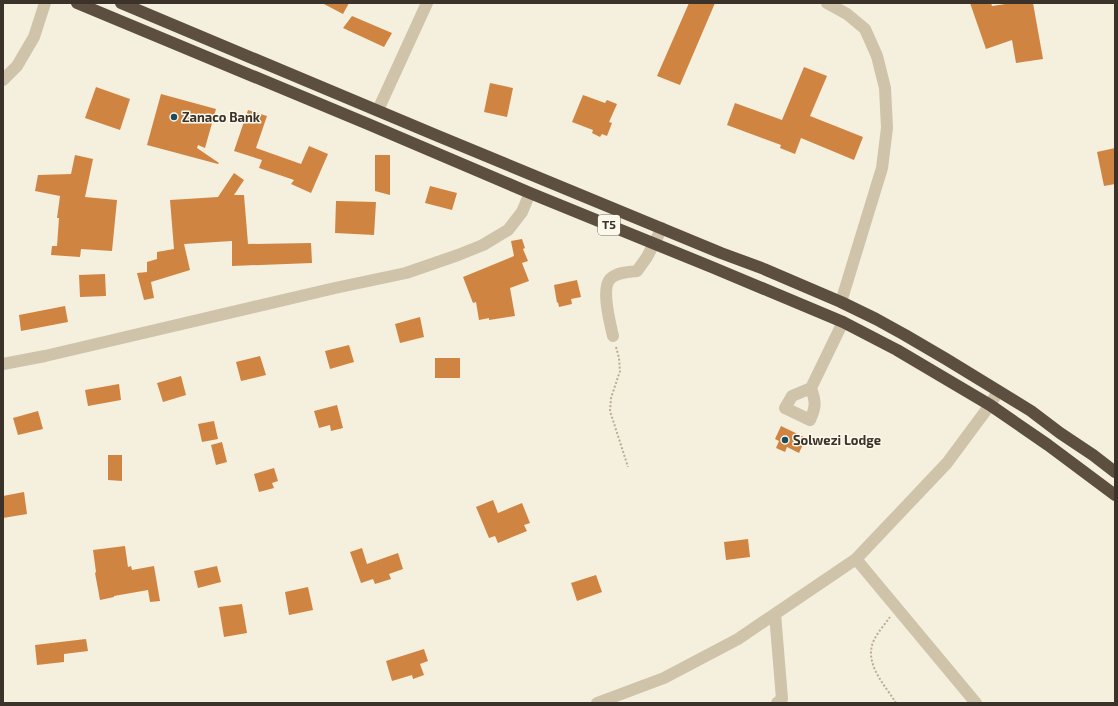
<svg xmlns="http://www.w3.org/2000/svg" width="1118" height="706" font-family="'Exo 2',sans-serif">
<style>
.building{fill:#d08441}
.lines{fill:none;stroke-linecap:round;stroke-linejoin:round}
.path{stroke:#bbad93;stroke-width:2;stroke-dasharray:2 2;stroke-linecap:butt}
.minor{stroke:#cfc3a9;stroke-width:12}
.highway{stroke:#5d4f40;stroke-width:12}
.poi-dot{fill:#1a4c61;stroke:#fcf8ec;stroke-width:1.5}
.labels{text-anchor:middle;stroke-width:3;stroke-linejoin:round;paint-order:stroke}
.shield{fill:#fcf8ec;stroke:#756e64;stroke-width:1}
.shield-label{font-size:12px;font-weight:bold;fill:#3b3329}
.poi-label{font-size:13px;font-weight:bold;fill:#3b3329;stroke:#fcf8ec;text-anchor:start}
</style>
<rect width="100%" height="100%" fill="#f5efde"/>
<path class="building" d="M 322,3 L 349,3 L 343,14 Z
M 689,3 L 715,3 L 680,85 L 657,76 Z
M 970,3 L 991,3 L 992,6 L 1012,3 L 1033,3 L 1043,59 L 1016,63 L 1012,40 L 986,49 Z
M 352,16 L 392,33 L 384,47 L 343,28 Z
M 804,67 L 827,76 L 810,116 L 863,137 L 854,160 L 801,138 L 795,154 L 780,148 L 781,145 L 727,125 L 735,103 L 782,120 Z
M 490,83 L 513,88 L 507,117 L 484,112 Z
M 96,87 L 130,99 L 120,130 L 85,118 Z
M 161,94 L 216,109 L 205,148 L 198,145 L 197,148 L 219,163 L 218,164 L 147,145 Z
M 583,95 L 605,103 L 607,100 L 617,104 L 609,122 L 612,123 L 607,136 L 602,134 L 600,137 L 592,133 L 593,130 L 572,122 Z
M 248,110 L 267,116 L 256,148 L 301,164 L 309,146 L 328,154 L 311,193 L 291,184 L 294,180 L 259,168 L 262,160 L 234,151 Z
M 1115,148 L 1115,184 L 1104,186 L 1097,152 Z
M 75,155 L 93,159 L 85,197 L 117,200 L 112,251 L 81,249 L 80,257 L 51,255 L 52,246 L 57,246 L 59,218 L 57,218 L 60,196 L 35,191 L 38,175 L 71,174 Z
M 375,155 L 390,155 L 390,195 L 375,191 Z
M 234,173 L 244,180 L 234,195 L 244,195 L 248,244 L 311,243 L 312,263 L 232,266 L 232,241 L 184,244 L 190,270 L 151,282 L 154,298 L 144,300 L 137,273 L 147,272 L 147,262 L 157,259 L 157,252 L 174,249 L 170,200 L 218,197 Z
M 430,186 L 457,193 L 452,210 L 425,203 Z
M 336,201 L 376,202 L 374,235 L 335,233 Z
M 522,239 L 525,248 L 523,249 L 528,261 L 522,263 L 529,281 L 510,288 L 515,316 L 489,320 L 489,318 L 479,320 L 476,302 L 473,303 L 463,277 L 514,256 L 511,241 Z
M 105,274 L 106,296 L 80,297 L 79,275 Z
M 577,280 L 581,297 L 571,299 L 572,304 L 559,307 L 558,302 L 557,303 L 554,285 Z
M 65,306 L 68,322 L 21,331 L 19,315 Z
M 420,317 L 424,337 L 400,343 L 395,324 Z
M 349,345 L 354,362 L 330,369 L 325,351 Z
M 260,356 L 266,375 L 241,381 L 236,362 Z
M 435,358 L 460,358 L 460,378 L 435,378 Z
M 181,376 L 186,395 L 163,402 L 157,383 Z
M 119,384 L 121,400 L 88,406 L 85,390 Z
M 337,405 L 343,428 L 331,431 L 330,425 L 319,428 L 314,411 Z
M 38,411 L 43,429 L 18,435 L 13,418 Z
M 214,421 L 218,439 L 202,442 L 198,424 Z
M 781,426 L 806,438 L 799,453 L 787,447 L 785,452 L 776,448 L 779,441 L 775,439 Z
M 222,442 L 227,462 L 216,465 L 211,445 Z
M 108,455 L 122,455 L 122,481 L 108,480 Z
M 274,468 L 278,481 L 272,483 L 274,488 L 259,492 L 254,474 Z
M 24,492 L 27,514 L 3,518 L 3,496 Z
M 493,500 L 498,513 L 522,503 L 530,523 L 524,525 L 527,531 L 498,543 L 495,536 L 489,538 L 476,507 Z
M 748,539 L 750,557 L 726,560 L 724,542 Z
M 125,546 L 128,567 L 131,566 L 132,570 L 154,566 L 160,601 L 150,602 L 148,590 L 114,596 L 114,597 L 100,600 L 95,573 L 96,572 L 93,550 Z
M 362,548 L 367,564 L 398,553 L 403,569 L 389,574 L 391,579 L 375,584 L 373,579 L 361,583 L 350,552 Z
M 217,566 L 221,582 L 198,588 L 194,571 Z
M 596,575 L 602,592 L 577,601 L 571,583 Z
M 308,587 L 313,610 L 289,615 L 285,592 Z
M 242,604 L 247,633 L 224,637 L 219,607 Z
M 86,639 L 88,651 L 64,654 L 64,662 L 37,665 L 35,645 Z
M 424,649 L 428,661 L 420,664 L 424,675 L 413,679 L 412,675 L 392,681 L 386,661 Z"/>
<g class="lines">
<path class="path" d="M 616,347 L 619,358 L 620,371 L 611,398 L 610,411 L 628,467
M 890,617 C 885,624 878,632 874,640 C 863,663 885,685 896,703"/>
<path class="minor" d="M 827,3 L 847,14 L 865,29 L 877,56 L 885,88 L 887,128 L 882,168 L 841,302
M 3,80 L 17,66 L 34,37 L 45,3
M 378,110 L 427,3
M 613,336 C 610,323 601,289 610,279 C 617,272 628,272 637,271 L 647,257 L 662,228
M 3,364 L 45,356 L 335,288 L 406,273 L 458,255 L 483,245 L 508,230 L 522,212 L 530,193
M 811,388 C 816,402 816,407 810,420 L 785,408 L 792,396 L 811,388 L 843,322
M 856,559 L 976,703
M 775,614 L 782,699 L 777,703
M 597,703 L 664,678 L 738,639 L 856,559 L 947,463 L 990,405 L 998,391"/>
<path class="highway" d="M 77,3 L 368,124 L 530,193 L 714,268 L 843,322 L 897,350 L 990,405 L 1048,445 L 1115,495
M 121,3 L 438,136 L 721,253 L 764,269 L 841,302 L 876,319 L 905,335 L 946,359 L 1031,411 L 1060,433 L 1093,455 L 1115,472"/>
</g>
<g class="poi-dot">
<circle cx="174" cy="117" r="4"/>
<circle cx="785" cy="440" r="4"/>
</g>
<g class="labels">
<rect class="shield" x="598" y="215" width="22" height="20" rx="3"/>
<g class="shield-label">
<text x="609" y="229">T5</text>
</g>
<g class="poi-label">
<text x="182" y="122">Zanaco Bank</text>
<text x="793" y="445">Solwezi Lodge</text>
</g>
</g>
<rect width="1118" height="706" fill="none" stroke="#3b3329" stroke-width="8"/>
</svg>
